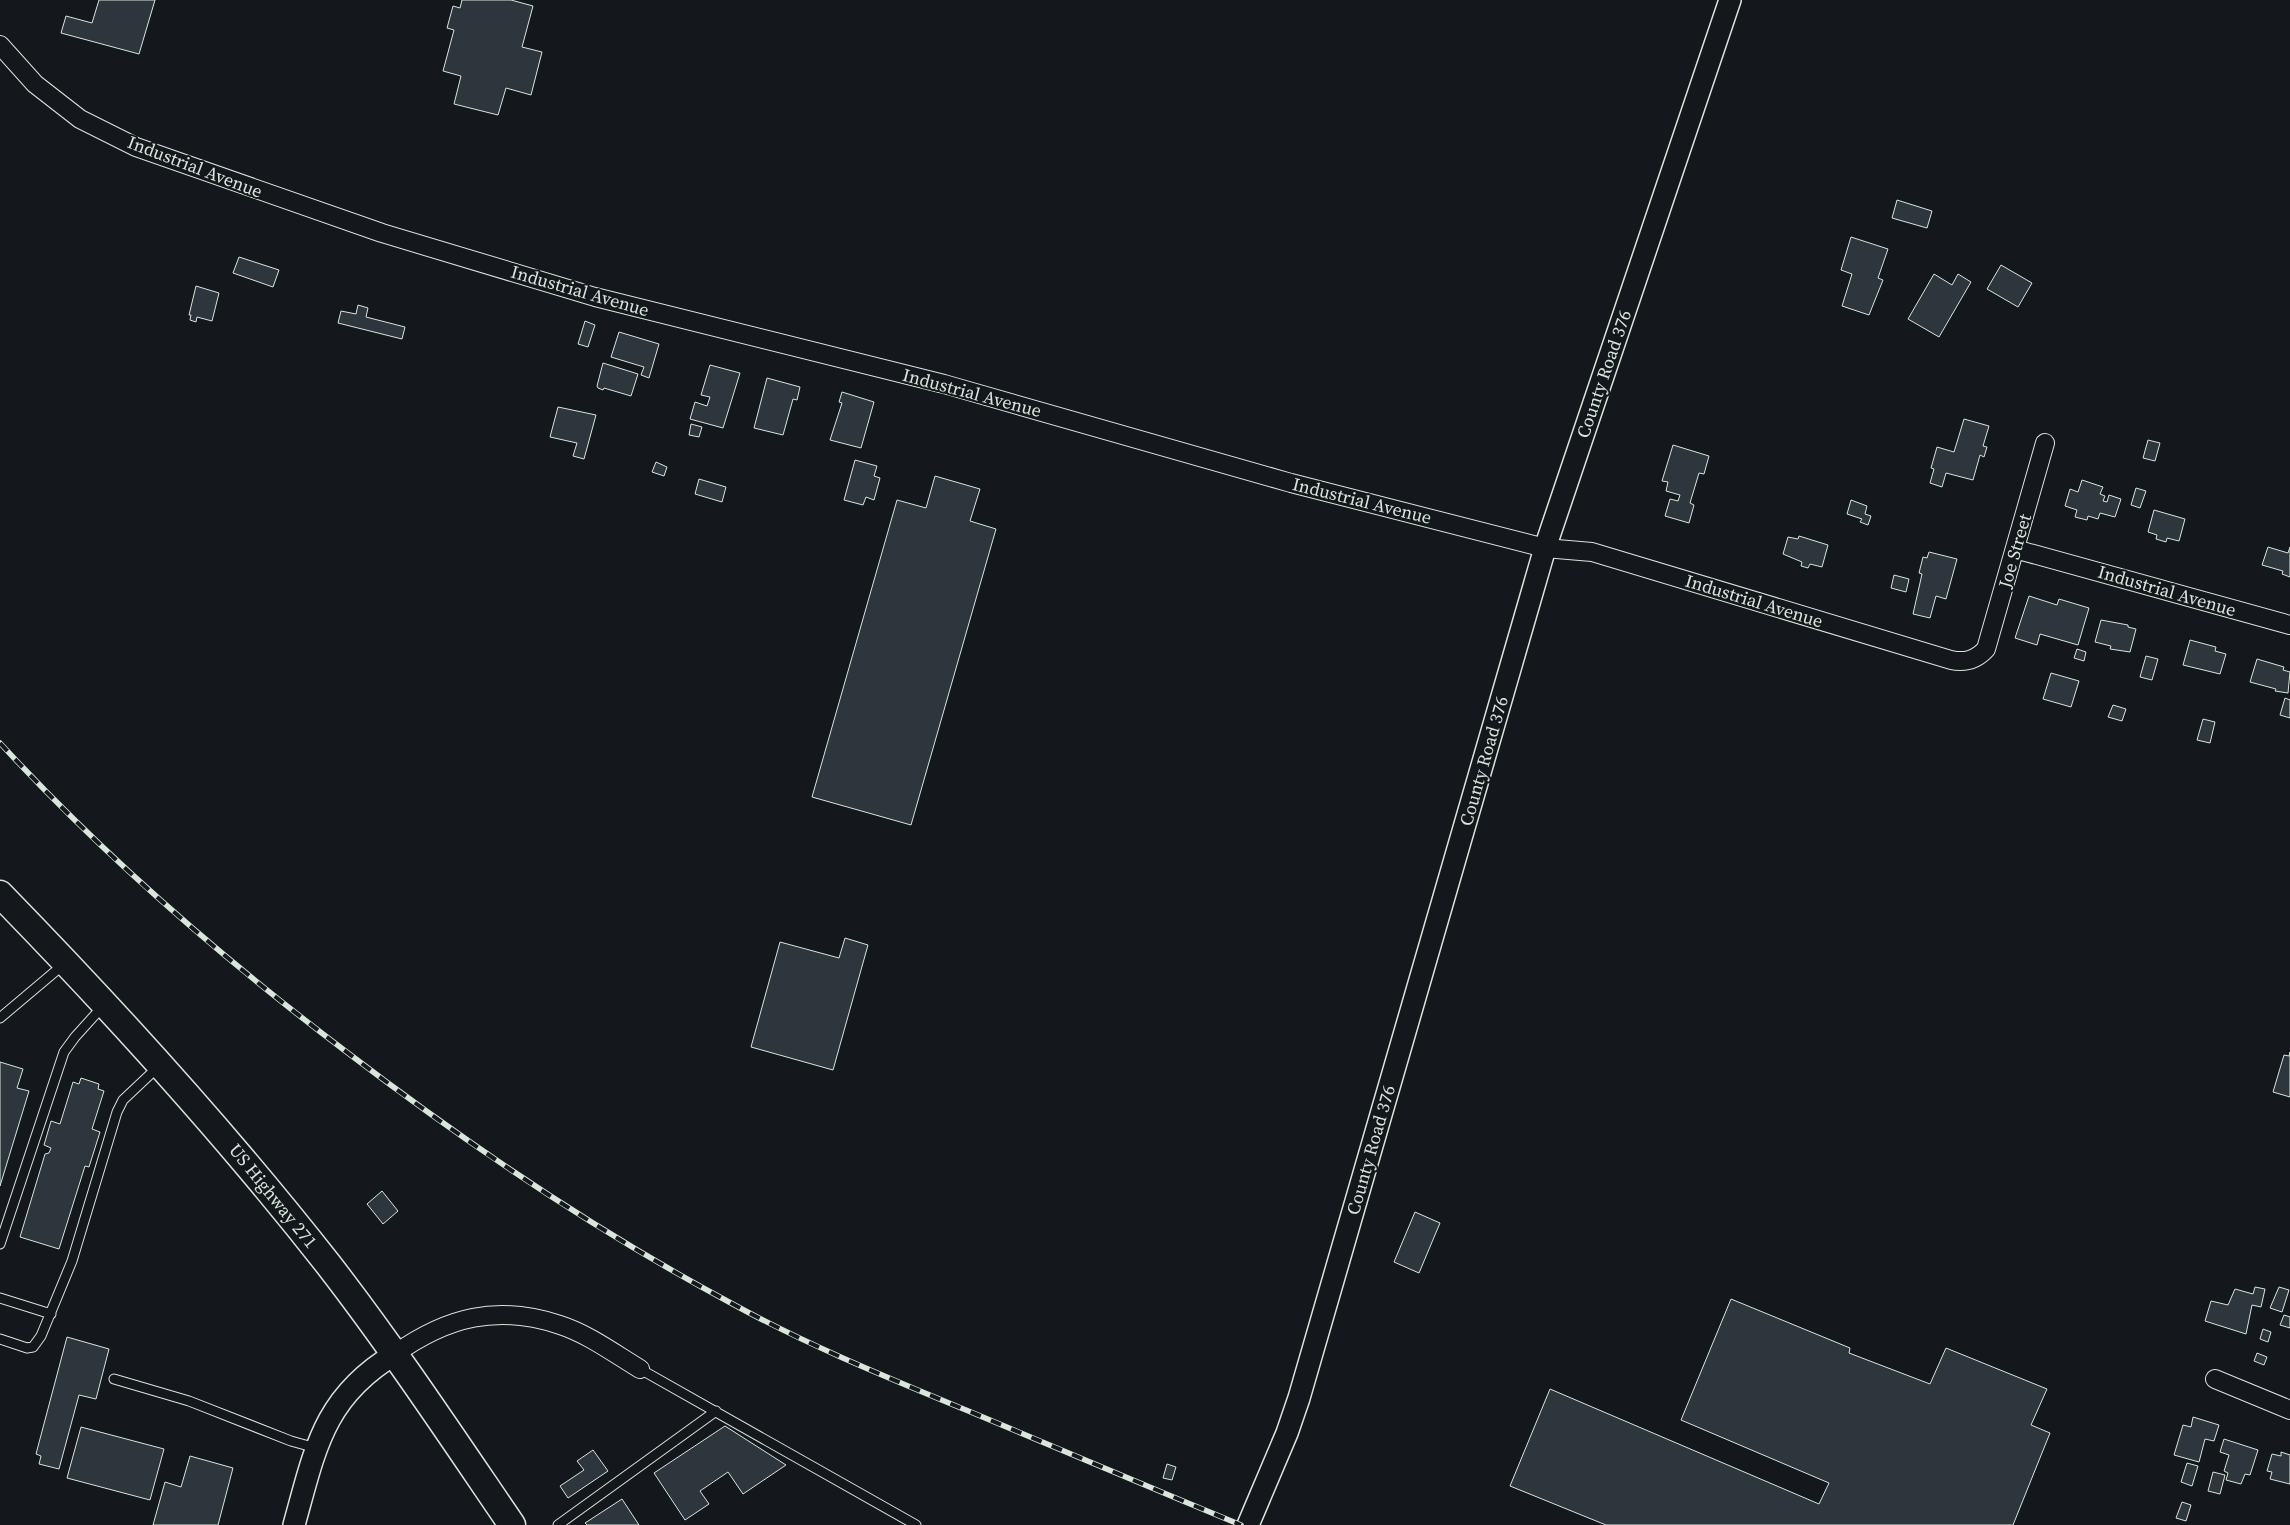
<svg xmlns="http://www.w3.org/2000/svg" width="2290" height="1525" font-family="'Source Serif 4',serif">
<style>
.building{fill:#2c363c;stroke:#d8e6dc}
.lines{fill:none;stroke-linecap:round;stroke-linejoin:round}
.service-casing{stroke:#d8e6dc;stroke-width:11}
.minor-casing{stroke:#d8e6dc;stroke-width:20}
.tertiary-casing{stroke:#d8e6dc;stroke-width:24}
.primary-casing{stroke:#d8e6dc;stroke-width:29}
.service{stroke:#14181c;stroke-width:9}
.minor{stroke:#14181c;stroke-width:18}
.tertiary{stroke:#14181c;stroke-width:21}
.primary{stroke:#14181c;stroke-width:26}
.rail-casing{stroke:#d8e6dc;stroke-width:5.5}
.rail{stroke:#14181c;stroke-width:4;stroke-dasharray:11;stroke-linecap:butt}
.labels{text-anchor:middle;stroke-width:4;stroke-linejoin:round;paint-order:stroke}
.street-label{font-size:18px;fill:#d8e6dc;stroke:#14181c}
</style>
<rect width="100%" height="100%" fill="#14181c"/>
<path class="building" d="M 99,0 L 155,0 L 139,54 L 61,33 L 66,16 L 92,23 Z
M 462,0 L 511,0 L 533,6 L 522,47 L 542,52 L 531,95 L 506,88 L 498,115 L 454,104 L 461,76 L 443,71 L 454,30 L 447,28 L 453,6 L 460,8 Z
M 1897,200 L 1932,211 L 1927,228 L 1892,218 Z
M 1851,237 L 1888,249 L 1878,278 L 1883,280 L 1869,315 L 1842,306 L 1852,274 L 1841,270 Z
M 239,257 L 279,270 L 273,287 L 233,273 Z
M 2001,265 L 2032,283 L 2018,307 L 1987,289 Z
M 1934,274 L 1952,285 L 1958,274 L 1971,282 L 1939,337 L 1908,319 Z
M 196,286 L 219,293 L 212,321 L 197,317 L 196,322 L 190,320 L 191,315 L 189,315 Z
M 358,305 L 368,308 L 366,317 L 405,327 L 402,339 L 338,323 L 341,311 L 356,314 Z
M 585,321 L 595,325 L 588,347 L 578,344 Z
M 619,332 L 659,344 L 649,378 L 641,375 L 644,367 L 611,357 Z
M 603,363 L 638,374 L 631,396 L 604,388 L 603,390 L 598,388 L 597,386 Z
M 710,365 L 740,373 L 723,428 L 690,419 L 695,402 L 707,406 L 710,397 L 701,395 Z
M 767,378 L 800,387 L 797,400 L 793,399 L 783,435 L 754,428 Z
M 842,392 L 874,402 L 861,448 L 830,440 L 842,403 L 839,402 Z
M 558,407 L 596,415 L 584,459 L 573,456 L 577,443 L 550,437 Z
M 1964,419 L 1989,426 L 1983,446 L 1987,447 L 1984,457 L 1980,455 L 1973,480 L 1946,473 L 1942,487 L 1930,483 L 1934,469 L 1931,468 L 1937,447 L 1954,452 Z
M 691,424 L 702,427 L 699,437 L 689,435 Z
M 2148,440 L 2160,443 L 2155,461 L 2143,458 Z
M 1673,445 L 1709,456 L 1704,474 L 1699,473 L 1690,503 L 1694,505 L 1689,523 L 1665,516 L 1670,499 L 1678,501 L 1680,495 L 1666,491 L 1668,482 L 1662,481 Z
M 855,460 L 877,466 L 874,476 L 880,478 L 874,500 L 866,497 L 863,505 L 844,500 Z
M 656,462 L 667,467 L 664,476 L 652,472 Z
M 935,476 L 980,489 L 970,521 L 996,529 L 911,825 L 812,797 L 897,500 L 926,508 Z
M 699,479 L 726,487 L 722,502 L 695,494 Z
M 2082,480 L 2103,487 L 2100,494 L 2105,496 L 2103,501 L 2107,502 L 2109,495 L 2121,499 L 2115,517 L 2100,513 L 2098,519 L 2088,516 L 2087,520 L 2075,517 L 2077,510 L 2065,506 L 2070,489 L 2078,492 Z
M 2136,488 L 2146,491 L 2140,508 L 2131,505 Z
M 1851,500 L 1867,506 L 1865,514 L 1871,516 L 1868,525 L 1860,522 L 1862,519 L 1847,514 Z
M 2154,510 L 2185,519 L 2179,541 L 2167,538 L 2166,542 L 2156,539 L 2157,535 L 2148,532 Z
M 1799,536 L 1828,545 L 1822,567 L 1810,564 L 1808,568 L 1801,566 L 1802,562 L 1783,554 L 1788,537 L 1798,539 Z
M 2268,547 L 2288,553 L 2290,547 L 2290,577 L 2282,574 L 2283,571 L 2262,565 Z
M 1929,552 L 1957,559 L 1946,599 L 1936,596 L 1930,618 L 1913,614 L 1922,574 L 1919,573 L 1923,557 L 1927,558 Z
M 1894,575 L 1909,579 L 1906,592 L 1891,588 Z
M 2029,596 L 2057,605 L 2059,599 L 2089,608 L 2078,645 L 2040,634 L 2037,645 L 2015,638 Z
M 2101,620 L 2128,625 L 2128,627 L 2136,629 L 2130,652 L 2110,649 L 2111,646 L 2095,642 Z
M 2190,640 L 2216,647 L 2215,651 L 2226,654 L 2220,674 L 2183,665 Z
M 2077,649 L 2086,652 L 2084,661 L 2074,658 Z
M 2146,656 L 2158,659 L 2152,680 L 2140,677 Z
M 2257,659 L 2284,667 L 2283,670 L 2290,672 L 2288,693 L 2275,691 L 2276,689 L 2250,682 Z
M 2051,673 L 2079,681 L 2071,707 L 2043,699 Z
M 2285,698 L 2290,700 L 2290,718 L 2280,715 Z
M 2113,705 L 2126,709 L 2122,721 L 2108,717 Z
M 2203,719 L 2215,722 L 2210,743 L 2197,740 Z
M 845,938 L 868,945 L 833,1070 L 751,1047 L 780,942 L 839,958 Z
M 2290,1052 L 2290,1097 L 2273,1092 L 2284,1055 L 2289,1056 Z
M 0,1062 L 23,1069 L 17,1088 L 29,1091 L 0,1186 Z
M 81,1078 L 99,1084 L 98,1089 L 104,1091 L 92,1129 L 100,1132 L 89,1167 L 85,1166 L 59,1249 L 20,1237 L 45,1154 L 49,1153 L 51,1148 L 44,1145 L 51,1121 L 60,1124 L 73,1082 L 79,1084 Z
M 382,1191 L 398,1211 L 383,1224 L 367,1204 Z
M 1415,1212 L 1440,1223 L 1419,1273 L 1394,1262 Z
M 2255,1287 L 2265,1289 L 2261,1307 L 2252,1305 L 2246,1334 L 2205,1321 L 2211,1301 L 2228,1305 L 2235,1289 L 2253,1294 Z
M 2279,1287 L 2289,1290 L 2282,1312 L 2270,1308 Z
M 1731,1299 L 1850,1348 L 1849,1353 L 1930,1384 L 1946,1348 L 2047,1389 L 2031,1425 L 2050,1433 L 2013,1525 L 1606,1525 L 1510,1486 L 1550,1389 L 1819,1504 L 1829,1483 L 1681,1420 Z
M 2284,1315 L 2290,1317 L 2290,1328 L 2280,1325 Z
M 2263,1329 L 2271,1332 L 2268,1342 L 2260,1339 Z
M 67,1337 L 109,1349 L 96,1399 L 79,1395 L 59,1469 L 39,1464 L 41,1456 L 36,1454 Z
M 2257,1353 L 2267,1357 L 2264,1365 L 2254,1361 Z
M 2193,1417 L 2219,1425 L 2214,1441 L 2205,1439 L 2199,1462 L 2174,1455 L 2183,1425 L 2191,1427 Z
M 725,1426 L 786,1465 L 743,1494 L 728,1472 L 700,1491 L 709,1504 L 685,1520 L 654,1473 Z
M 81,1427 L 164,1449 L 150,1500 L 67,1478 Z
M 2224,1439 L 2258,1450 L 2250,1475 L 2245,1474 L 2241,1484 L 2226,1480 L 2228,1473 L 2224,1471 L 2229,1455 L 2220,1452 Z
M 593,1450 L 608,1471 L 568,1498 L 560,1486 L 584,1470 L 577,1461 Z
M 2281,1452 L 2290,1455 L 2290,1484 L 2270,1479 L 2272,1472 L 2267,1471 L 2272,1454 L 2281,1456 Z
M 190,1456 L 233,1468 L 218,1525 L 153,1525 L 165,1482 L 181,1487 Z
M 2187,1463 L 2198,1466 L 2192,1486 L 2181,1482 Z
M 1167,1464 L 1176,1467 L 1172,1480 L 1163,1478 Z
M 2213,1472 L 2225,1475 L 2220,1494 L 2208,1491 Z
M 622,1499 L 639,1525 L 587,1525 L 585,1523 Z
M 2182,1502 L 2191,1505 L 2186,1521 L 2176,1518 Z"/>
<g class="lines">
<defs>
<path id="service" d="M 0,1018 L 64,964
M 0,1244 L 64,1052 L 75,1037 L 103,1006
M 0,1298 L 51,1314
M 0,1339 L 27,1348 L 33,1347 L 41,1336 L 72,1261 L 117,1112 L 123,1100 L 159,1066
M 640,1369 L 916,1525
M 114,1379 L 189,1401 L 291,1441 L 316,1448
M 558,1525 L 716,1411"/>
<path id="minor" d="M 0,45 L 35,84 L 80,119 L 136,147 L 382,233 L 595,297 L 944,384 L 1291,483 L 1545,548 L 1592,552 L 1951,660 C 1965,663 1976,660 1986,649 L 2045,443
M 2015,549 L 2290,625
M 395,1354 C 447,1317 497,1304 560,1325 C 588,1334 615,1354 640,1369
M 2215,1379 L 2290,1410"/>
<path id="tertiary" d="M 294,1525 C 315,1450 323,1397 395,1354
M 1248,1525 L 1287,1433 L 1299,1398 L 1545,548 L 1730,0"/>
<path id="primary" d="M 0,894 C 115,1012 226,1134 328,1264 C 393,1348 452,1437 512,1525"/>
</defs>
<use href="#service" class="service-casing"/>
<use href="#minor" class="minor-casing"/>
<use href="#tertiary" class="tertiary-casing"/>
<use href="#primary" class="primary-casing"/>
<use href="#service" class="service"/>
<use href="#minor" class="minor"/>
<use href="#tertiary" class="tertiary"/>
<use href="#primary" class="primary"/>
<defs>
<path id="rail" d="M 0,743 C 104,856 221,957 344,1050 C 466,1143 593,1229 729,1302 C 805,1344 886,1377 966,1410 C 1057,1448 1149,1487 1241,1525"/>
</defs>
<use href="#rail" class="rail-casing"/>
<use href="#rail" class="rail"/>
</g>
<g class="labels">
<g class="street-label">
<text transform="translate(195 167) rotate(21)" y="6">Industrial Avenue</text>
<text transform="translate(580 291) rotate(16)" y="6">Industrial Avenue</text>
<text transform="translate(1604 374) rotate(-71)" y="6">County Road 376</text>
<text transform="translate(972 393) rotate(15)" y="6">Industrial Avenue</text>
<text transform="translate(1362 501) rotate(14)" y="6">Industrial Avenue</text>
<text transform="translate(2015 551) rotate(-74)" y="6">Joe Street</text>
<text transform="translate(2167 591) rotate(16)" y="6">Industrial Avenue</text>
<text transform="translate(1754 601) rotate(17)" y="6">Industrial Avenue</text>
<text transform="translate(1484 761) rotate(-74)" y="6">County Road 376</text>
<text transform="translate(1371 1150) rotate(-74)" y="6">County Road 376</text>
<text transform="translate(273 1196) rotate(51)" y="6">US Highway 271</text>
</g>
</g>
</svg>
